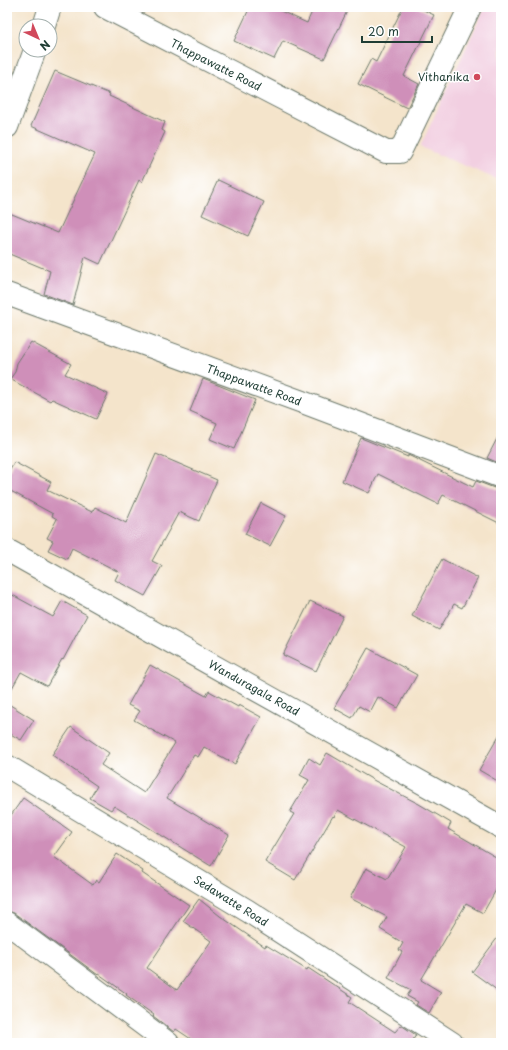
<svg xmlns="http://www.w3.org/2000/svg" width="508" height="1050" font-family="'Playpen Sans',sans-serif">
<style>
.built{fill:#f2cfe1}
.building{fill:#cf8fb9}
.lines{fill:none;stroke-linecap:round;stroke-linejoin:round}
.minor-casing{stroke:#6a7769;stroke-width:24}
.minor{stroke:#fff;stroke-width:22}
.poi-dot{fill:#d1495b;stroke:#fff;stroke-width:1.5}
.labels{text-anchor:middle;stroke-width:3;stroke-linejoin:round;paint-order:stroke}
.street-label{font-size:11px;fill:#1f3d34;stroke:#fff}
.poi-label{font-size:11px;fill:#1f3d34;stroke:#fff;text-anchor:end}
</style>
<rect width="100%" height="100%" fill="#fff"/>
<filter id="ink" filterUnits="userSpaceOnUse"><feTurbulence type="fractalNoise" baseFrequency=".025" numOctaves="2"/><feDisplacementMap in="SourceGraphic" scale="8" xChannelSelector="R" yChannelSelector="G"/><feConvolveMatrix kernelMatrix="1 2 1 2 8 2 1 2 1" color-interpolation-filters="sRGB"/></filter>
<filter id="wash" filterUnits="userSpaceOnUse"><feTurbulence type="fractalNoise" baseFrequency=".012" numOctaves="4" result="noise"/><feDisplacementMap in="SourceGraphic" scale="16" xChannelSelector="R" yChannelSelector="G"/><feGaussianBlur stdDeviation="0.9" result="paint"/><feColorMatrix in="noise" values="0 0 0 0 0 0 0 0 0 0 0 0 0 0 0 0 0 1.4 0 .05"/><feComposite in="paint" operator="in"/></filter>
<g filter="url(#wash)">
<rect width="100%" height="100%" fill="#f4e4cb"/>
<path class="built" d="M 485,7 L 501,7 L 501,181 L 420,147 Z"/>
<g id="blocks">
<path class="building" d="M 250,7 L 272,7 L 307,23 L 314,7 L 349,7 L 324,59 L 283,41 L 274,59 L 234,41 Z
M 403,7 L 417,7 L 434,15 L 404,76 L 419,84 L 407,108 L 358,84 L 371,59 L 376,62 Z
M 55,71 L 110,94 L 109,96 L 165,122 L 162,130 L 165,132 L 142,182 L 139,180 L 100,264 L 85,257 L 73,305 L 44,294 L 50,271 L 7,253 L 7,212 L 58,233 L 95,154 L 31,126 Z
M 218,180 L 264,202 L 248,236 L 202,215 Z
M 31,342 L 71,364 L 65,374 L 108,394 L 96,419 L 52,399 L 50,401 L 10,379 L 15,372 L 17,363 Z
M 203,379 L 255,400 L 234,449 L 210,439 L 217,423 L 190,411 Z
M 501,431 L 501,464 L 487,458 Z
M 361,438 L 408,457 L 408,455 L 410,456 L 473,487 L 476,481 L 497,489 L 501,489 L 501,524 L 443,495 L 438,504 L 378,474 L 369,493 L 342,481 Z
M 156,454 L 217,480 L 199,521 L 179,512 L 152,561 L 162,566 L 145,596 L 115,580 L 119,572 L 72,548 L 67,559 L 48,550 L 53,541 L 47,538 L 57,519 L 52,516 L 53,514 L 7,489 L 7,474 L 14,462 L 51,482 L 47,490 L 92,512 L 95,507 L 126,523 Z
M 261,503 L 286,516 L 270,546 L 245,534 Z
M 442,559 L 478,578 L 462,608 L 454,604 L 439,630 L 412,616 Z
M 7,592 L 53,617 L 62,601 L 87,615 L 63,660 L 62,659 L 47,686 L 21,672 L 7,697 Z
M 310,601 L 343,616 L 316,671 L 283,655 Z
M 368,648 L 417,675 L 398,708 L 378,697 L 370,712 L 359,706 L 352,718 L 334,708 Z
M 150,665 L 206,696 L 209,691 L 238,707 L 239,705 L 261,717 L 235,764 L 204,747 L 198,757 L 194,755 L 167,798 L 229,835 L 211,866 L 114,806 L 111,810 L 90,798 L 97,786 L 52,755 L 71,727 L 109,753 L 101,765 L 144,793 L 175,743 L 134,720 L 140,711 L 128,705 Z
M 7,703 L 34,720 L 21,740 L 7,732 Z
M 501,732 L 501,783 L 479,770 Z
M 327,753 L 375,781 L 419,804 L 451,823 L 448,829 L 501,860 L 501,881 L 483,913 L 466,904 L 421,980 L 441,992 L 429,1013 L 416,1005 L 418,1002 L 407,996 L 411,990 L 388,978 L 402,952 L 399,950 L 403,943 L 380,929 L 387,917 L 350,898 L 366,868 L 387,879 L 406,847 L 338,810 L 334,817 L 333,816 L 295,880 L 265,862 L 294,814 L 290,812 L 309,780 L 300,775 L 309,758 L 320,765 Z
M 23,798 L 72,832 L 54,857 L 93,885 L 96,880 L 99,882 L 117,854 L 143,871 L 142,873 L 189,905 L 147,968 L 177,990 L 211,941 L 183,921 L 199,899 L 220,916 L 265,947 L 266,945 L 307,970 L 308,968 L 352,997 L 349,1002 L 395,1032 L 401,1025 L 416,1035 L 411,1043 L 197,1043 L 176,1029 L 174,1032 L 153,1016 L 154,1015 L 126,995 L 127,994 L 99,974 L 98,975 L 14,913 L 7,911 L 7,821 Z
M 501,933 L 501,993 L 472,972 Z"/>
</g>
</g>
<g filter="url(#ink)">
<use href="#blocks" fill-opacity="0" stroke="#6a7769" stroke-width="1"/>
<g class="lines">
<defs>
<path id="minor" d="M 105,7 L 386,152 L 400,152 L 470,7
M 44,26 L 50,7
M 7,127 L 35,50
M 7,294 L 305,403 L 501,477
M 7,550 L 501,827
M 7,766 L 248,911 L 452,1043
M 7,923 L 168,1043"/>
</defs>
<use href="#minor" class="minor-casing"/>
<use href="#minor" class="minor"/>
</g>
</g>
<circle class="poi-dot" cx="477" cy="77" r="4"/>
<g class="labels">
<g class="street-label">
<text transform="translate(216 65) rotate(27)" y="4">Thappawatte Road</text>
<text transform="translate(254 385) rotate(20)" y="4">Thappawatte Road</text>
<text transform="translate(254 688) rotate(29)" y="4">Wanduragala Road</text>
<text transform="translate(231 901) rotate(32)" y="4">Sedawatte Road</text>
</g>
<g class="poi-label">
<text x="469" y="81">Vithanika</text>
</g>
</g>
<rect width="508" height="1050" fill="none" stroke="#fff" stroke-width="24"/>
<g transform="translate(38 38) rotate(136)"><circle r="19" fill="#ffffff" stroke="#a5b1ae"/>
<path d="M0-3L7 15L0 10L-7 15Z" fill="#d1495b"/>
<text y="-6" font-size="11" font-weight="bold" text-anchor="middle" fill="#1f3d34">N</text>
</g>
<path d="M362 36v6h70v-6" fill="none" stroke="#1f3d34" stroke-width="2"/>
<text x="368" y="36" font-size="12" fill="#1f3d34" stroke="#ffffff" stroke-width="3" paint-order="stroke">20 m</text>
</svg>
